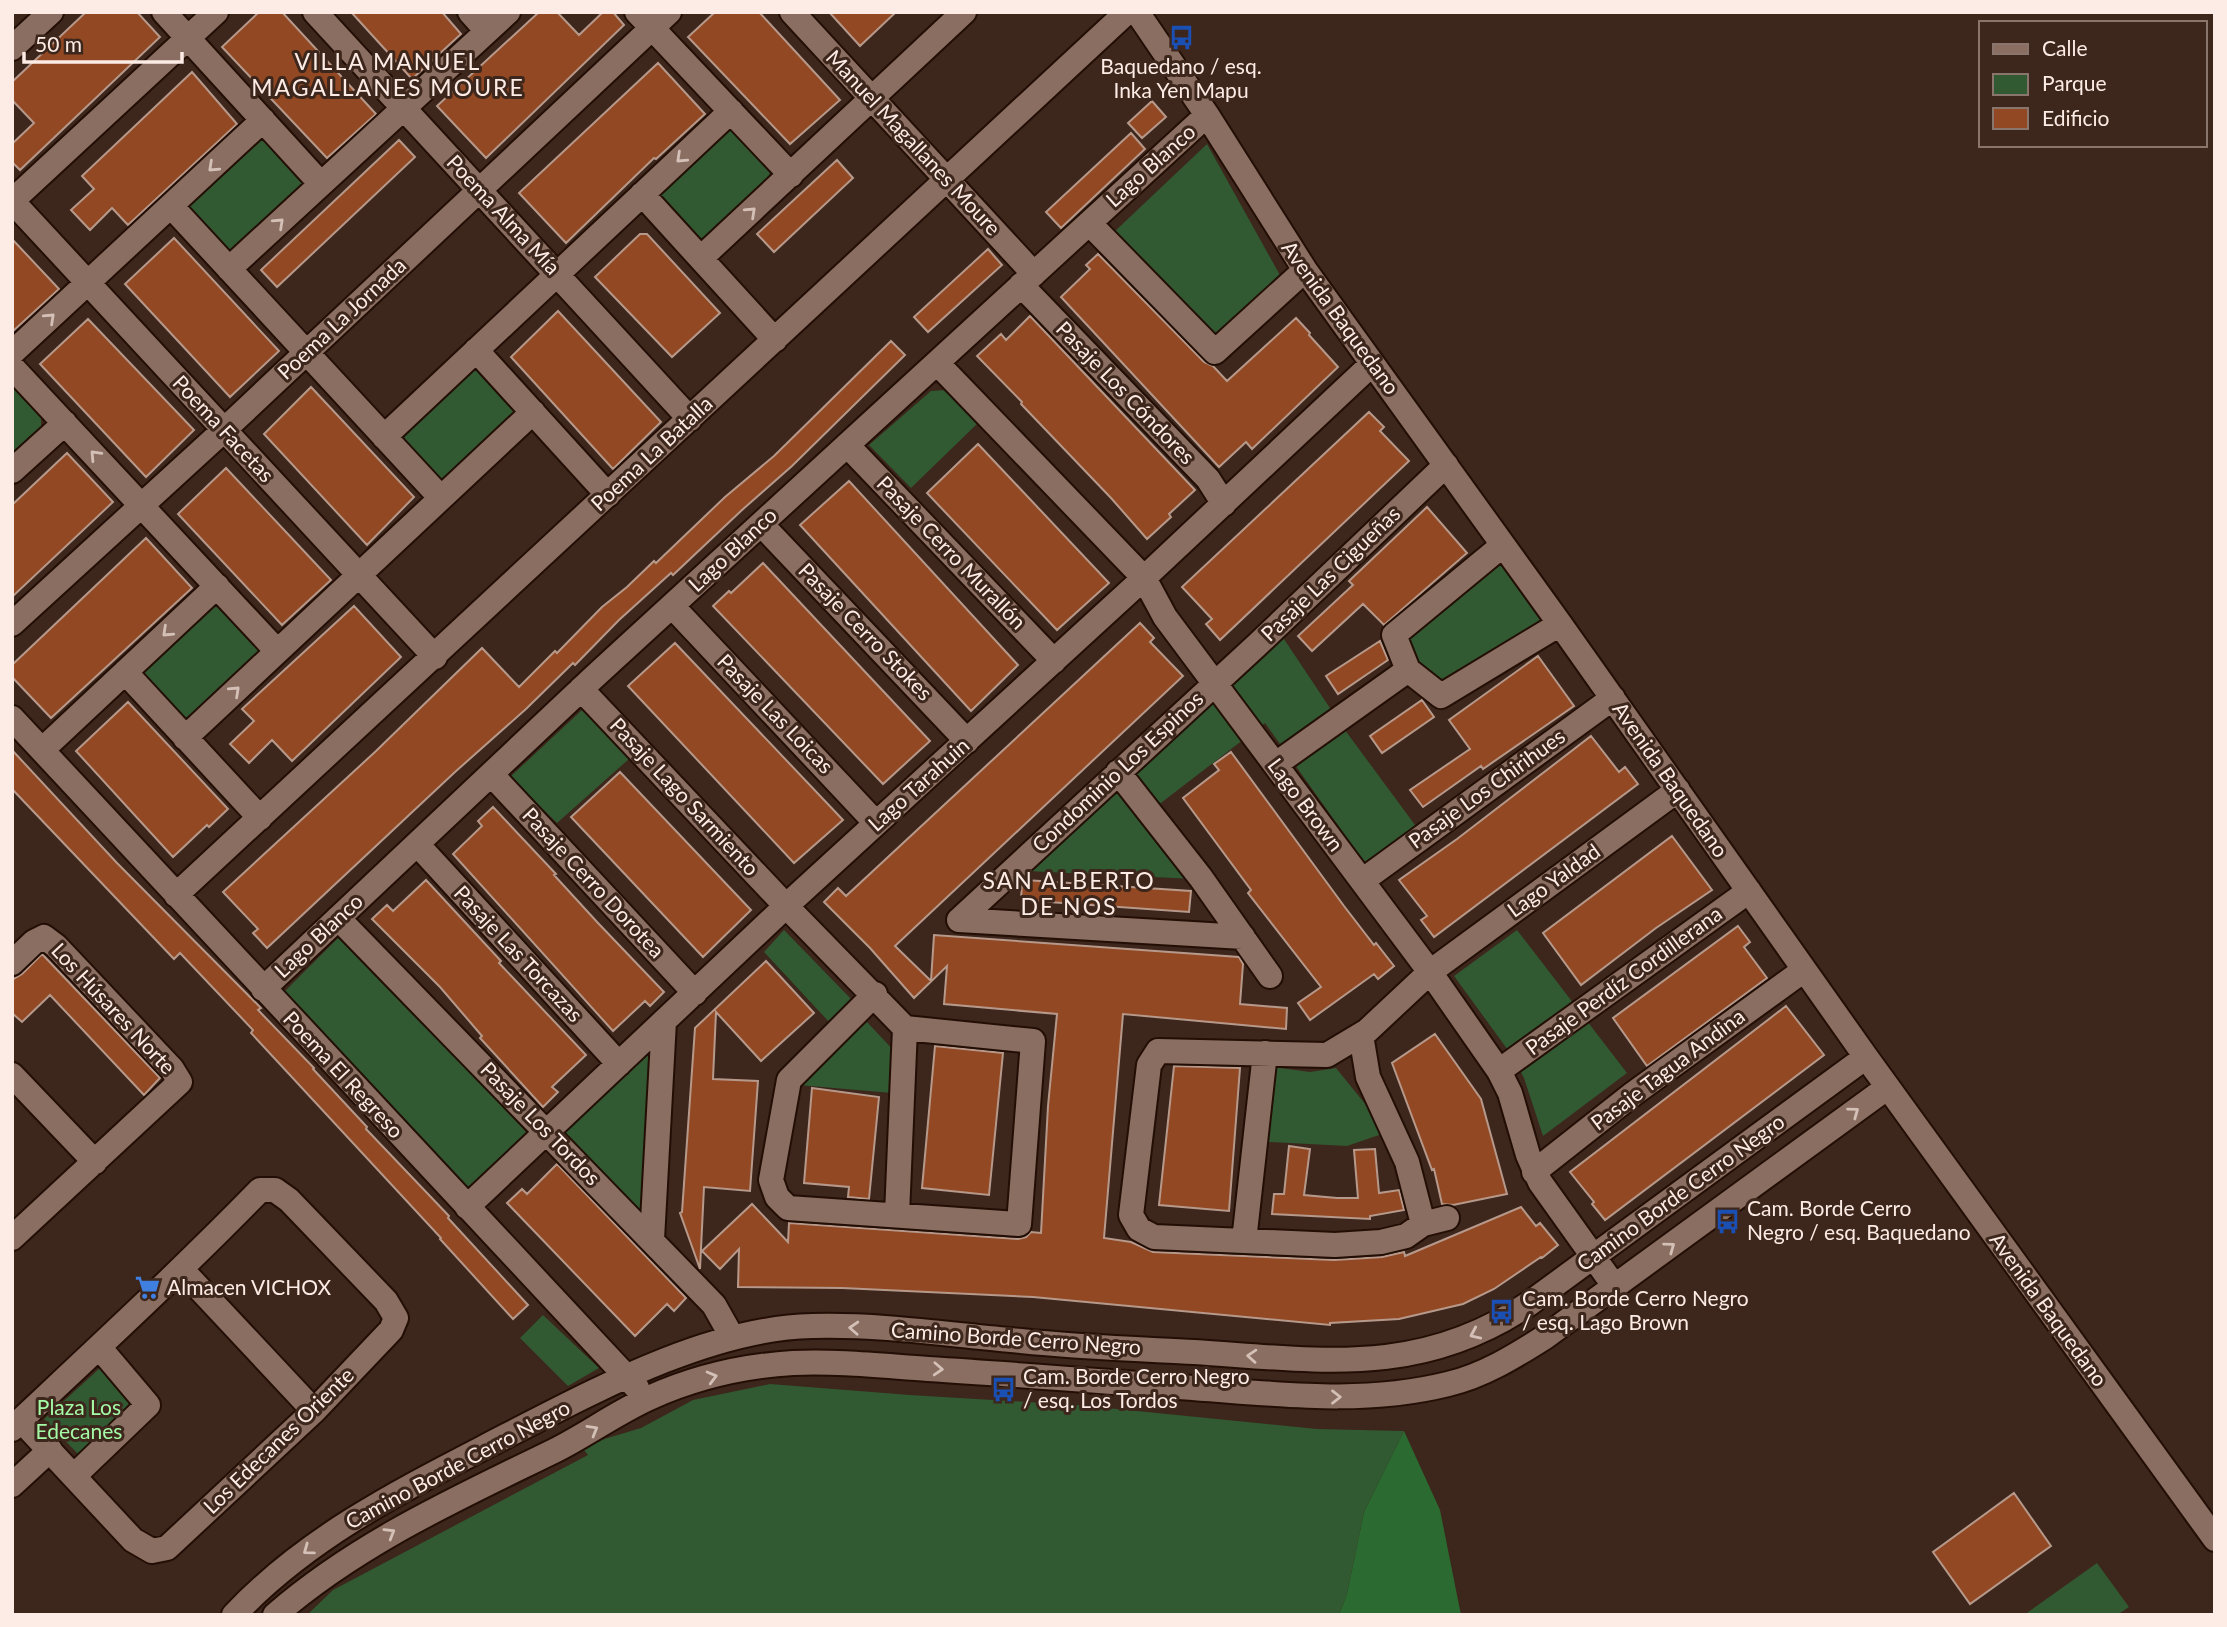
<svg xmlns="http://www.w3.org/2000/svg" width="2227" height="1627" font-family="Lato,sans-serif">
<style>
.green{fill:#315932}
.forest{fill:#2b6a30}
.building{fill:#924923;stroke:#b6998b;stroke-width:2}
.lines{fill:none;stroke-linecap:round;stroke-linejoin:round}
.minor-casing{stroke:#230e05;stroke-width:28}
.minor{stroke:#896e61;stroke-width:24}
.oneway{stroke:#d4c0b7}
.labels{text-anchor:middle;stroke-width:6;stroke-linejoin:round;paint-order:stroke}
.poi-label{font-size:21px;fill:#fdece5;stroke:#3d261b;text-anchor:start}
.street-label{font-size:21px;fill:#fdece5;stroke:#3d261b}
.park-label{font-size:21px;fill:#a4faa6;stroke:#3d261b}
.neighbourhood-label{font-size:23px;letter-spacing:2px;fill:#fdece5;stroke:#3d261b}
</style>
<rect width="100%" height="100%" fill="#3d261b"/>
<path class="green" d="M 722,131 L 734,131 L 771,168 L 767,183 L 705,242 L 696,241 L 660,203 L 659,189 Z
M 255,137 L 269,139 L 304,178 L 304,188 L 236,250 L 225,252 L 187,210 L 189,198 Z
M 1207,144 L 1281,277 L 1215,341 L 1113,233 Z
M 471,366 L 484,366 L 520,405 L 519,417 L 452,482 L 440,481 L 404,445 L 405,431 Z
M 12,386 L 41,418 L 41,429 L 12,455 Z
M 946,390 L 978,423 L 911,488 L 869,445 L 931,391 Z
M 1503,545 L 1560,624 L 1441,696 L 1394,635 Z
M 218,604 L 258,645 L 259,653 L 193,719 L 181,719 L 143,680 L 142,670 L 211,605 Z
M 1280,633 L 1342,726 L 1418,829 L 1370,870 L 1265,723 L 1144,816 L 1195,879 L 1026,871 Z
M 582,710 L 629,759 L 557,823 L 510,777 Z
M 784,930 L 853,1001 L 830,1023 L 764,952 Z
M 1517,930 L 1627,1073 L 1543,1136 L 1524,1078 L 1513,1057 L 1454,976 Z
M 341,935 L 527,1133 L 468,1188 L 283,993 Z
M 867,1022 L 898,1055 L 892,1093 L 799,1085 Z
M 654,1043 L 645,1208 L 633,1217 L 556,1134 Z
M 1273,1067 L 1310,1072 L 1336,1068 L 1375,1116 L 1382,1134 L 1347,1146 L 1268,1142 Z
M 543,1315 L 599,1368 L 568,1386 L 520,1338 Z
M 100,1368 L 130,1403 L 79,1455 L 44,1419 Z
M 770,1384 L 910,1395 L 1077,1405 L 1317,1429 L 1404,1431 L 1364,1512 L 1347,1594 L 1339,1615 L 307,1615 L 333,1590 L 588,1455 L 581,1446 L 641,1428 L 693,1400 Z
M 2097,1563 L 2129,1607 L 2117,1615 L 2024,1615 Z"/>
<path class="forest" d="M 1404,1431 L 1440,1510 L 1461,1615 L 1339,1615 L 1347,1594 L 1364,1512 Z"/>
<path class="building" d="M 86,12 L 137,12 L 160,37 L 20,170 L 12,162 L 12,144 L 34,123 L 12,100 L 12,82 Z
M 259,12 L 282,12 L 376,114 L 327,158 L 222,47 Z
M 351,12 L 442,12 L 461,34 L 412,79 Z
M 539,12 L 557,12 L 579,35 L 603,12 L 613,12 L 624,25 L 486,158 L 437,106 Z
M 715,12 L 759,12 L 840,100 L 790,144 L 688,37 Z
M 829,12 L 896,12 L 860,46 Z
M 658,63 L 705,114 L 656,159 L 654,158 L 566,243 L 519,193 Z
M 192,72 L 237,124 L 128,225 L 112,208 L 90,230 L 71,210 L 94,189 L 82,176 Z
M 1152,101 L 1166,117 L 1142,138 L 1128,123 Z
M 1131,133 L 1145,149 L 1061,228 L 1046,212 Z
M 399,140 L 415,157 L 277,287 L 261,270 Z
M 837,160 L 853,178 L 774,252 L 757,234 Z
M 640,234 L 647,234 L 720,313 L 672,357 L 595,277 Z
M 174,238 L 279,351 L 230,397 L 125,284 Z
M 12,239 L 59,289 L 12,332 Z
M 988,249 L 1002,265 L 928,332 L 914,317 Z
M 1098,254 L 1204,362 L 1213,366 L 1227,381 L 1296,318 L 1310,333 L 1309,335 L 1338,367 L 1252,449 L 1246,442 L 1219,467 L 1061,297 L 1090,269 L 1086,265 Z
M 558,311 L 661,422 L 613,469 L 511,357 Z
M 1030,316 L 1195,490 L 1169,514 L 1171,517 L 1147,539 L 1111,498 L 1021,404 L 1022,402 L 977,356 L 1001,334 L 1006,340 Z
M 88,319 L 194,430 L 146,477 L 40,364 Z
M 891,341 L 905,355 L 792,466 L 742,510 L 673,575 L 671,573 L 619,620 L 575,665 L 573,663 L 526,709 L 455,772 L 267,948 L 253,933 L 258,929 L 223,892 L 376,751 L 482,648 L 519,687 L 555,651 L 557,653 L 602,607 L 627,587 L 654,561 L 656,563 L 725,497 L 774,456 Z
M 311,387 L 414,497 L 367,545 L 264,434 Z
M 1369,412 L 1384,427 L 1380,431 L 1409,461 L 1220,640 L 1206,624 L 1212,619 L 1182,587 Z
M 978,444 L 1109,583 L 1057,630 L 927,493 Z
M 67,453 L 113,502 L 12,597 L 12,505 Z
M 226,468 L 331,580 L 282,625 L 178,514 Z
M 849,481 L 1018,665 L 971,711 L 800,525 Z
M 1427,507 L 1467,553 L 1384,625 L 1363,604 L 1312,651 L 1298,636 L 1353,585 L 1349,581 Z
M 146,538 L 192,588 L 51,718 L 12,677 L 12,665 Z
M 763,563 L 930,741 L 883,784 L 713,606 L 729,591 L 731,593 Z
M 354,606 L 401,657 L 292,761 L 272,740 L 249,763 L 230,744 L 254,721 L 242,709 Z
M 1140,623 L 1154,638 L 1150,642 L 1183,676 L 895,946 L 931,981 L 934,935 L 1239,957 L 1243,964 L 1240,1004 L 1287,1008 L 1286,1029 L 1123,1014 L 1104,1238 L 1131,1242 L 1153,1252 L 1334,1260 L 1382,1257 L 1404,1252 L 1405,1256 L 1521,1207 L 1536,1226 L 1540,1223 L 1558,1245 L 1542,1258 L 1541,1257 L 1494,1289 L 1463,1304 L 1399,1319 L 1330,1323 L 1330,1325 L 1033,1297 L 842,1288 L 738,1287 L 739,1249 L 720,1269 L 702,1251 L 752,1204 L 788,1242 L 789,1223 L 1018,1239 L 1026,1237 L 1031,1232 L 1041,1233 L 1048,1106 L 1057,1014 L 944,1004 L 947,966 L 914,998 L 870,948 L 824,902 L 838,888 L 846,896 Z
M 1380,641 L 1388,660 L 1338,694 L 1326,676 Z
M 675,643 L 843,820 L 794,863 L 628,686 Z
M 1538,656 L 1574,706 L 1483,769 L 1481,766 L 1423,807 L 1410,790 L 1470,749 L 1449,720 Z
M 1422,700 L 1434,717 L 1382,753 L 1370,736 Z
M 128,702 L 228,809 L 209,827 L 207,825 L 173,857 L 76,751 Z
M 1591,736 L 1619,772 L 1625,767 L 1638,784 L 1434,937 L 1421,920 L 1427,916 L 1399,880 L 1457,839 Z
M 12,750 L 117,863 L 261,1008 L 258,1010 L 314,1068 L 313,1069 L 367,1127 L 366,1129 L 449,1216 L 448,1218 L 528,1305 L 513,1319 L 440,1239 L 441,1238 L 251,1033 L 253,1030 L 180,953 L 174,959 L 12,789 Z
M 1231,752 L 1344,906 L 1374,945 L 1376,943 L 1394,966 L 1378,979 L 1374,974 L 1310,1020 L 1298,1003 L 1321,987 L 1248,893 L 1251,890 L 1183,798 L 1219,770 L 1214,764 Z
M 620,772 L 751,910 L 703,957 L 571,817 Z
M 493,807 L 556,874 L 554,875 L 598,923 L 664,992 L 650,1006 L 645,1001 L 613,1031 L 453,854 L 482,826 L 478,821 Z
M 1672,836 L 1712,890 L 1656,928 L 1581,985 L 1543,933 Z
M 426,880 L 501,961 L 499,963 L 586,1055 L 552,1087 L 558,1092 L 543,1107 L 480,1038 L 482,1036 L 440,987 L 372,919 L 387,905 L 393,911 Z
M 1025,880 L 1191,891 L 1189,912 L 1021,900 L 1022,882 Z
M 1738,926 L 1750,942 L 1744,947 L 1767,978 L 1647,1066 L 1613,1018 Z
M 42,954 L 160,1078 L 144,1095 L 50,995 L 22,1022 L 12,1013 L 12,980 L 22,974 Z
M 766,961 L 814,1013 L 761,1061 L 716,1012 L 713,1079 L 758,1081 L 750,1191 L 704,1187 L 700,1269 L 680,1213 L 682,1212 L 695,1028 Z
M 1786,1006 L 1824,1055 L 1605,1220 L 1592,1204 L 1594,1202 L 1570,1172 Z
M 1435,1034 L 1481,1099 L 1507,1194 L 1453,1205 L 1442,1204 L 1434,1169 L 1432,1170 L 1392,1063 Z
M 935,1046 L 1003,1053 L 989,1195 L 922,1188 Z
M 1174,1066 L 1240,1068 L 1229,1211 L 1159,1205 Z
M 812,1088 L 879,1097 L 869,1199 L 848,1197 L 849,1187 L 804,1183 Z
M 1289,1146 L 1310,1149 L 1304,1195 L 1337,1198 L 1358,1198 L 1354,1150 L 1375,1149 L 1379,1193 L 1399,1190 L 1404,1210 L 1370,1216 L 1370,1219 L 1272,1214 L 1274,1194 L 1284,1194 Z
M 557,1164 L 686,1298 L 674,1311 L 667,1304 L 635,1336 L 507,1203 L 522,1189 L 527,1194 Z
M 2014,1493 L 2051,1546 L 1970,1604 L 1933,1552 Z"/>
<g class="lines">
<defs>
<path id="minor" d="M 164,12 L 321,184
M 216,12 L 12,201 L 435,657
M 315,12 L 690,419
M 470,12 L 487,31
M 637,12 L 791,175
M 792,12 L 1034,274
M 1137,12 L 1207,115 L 1305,270 L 1560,624 L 1866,1057 L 2215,1539
M 12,48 L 51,12
M 642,194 L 775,340
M 171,206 L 441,498
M 1089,223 L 1215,352 L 1305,270
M 701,258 L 964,12
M 229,269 L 508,12
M 1021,285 L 1208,479 L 1224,504
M 476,350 L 608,495
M 12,353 L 263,120
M 937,363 L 1144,578 L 1165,617 L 1430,972 L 1499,1071 L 1510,1093 L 1528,1155 L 1540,1182 L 1615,1287
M 12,367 L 277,651
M 384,437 L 731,111
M 847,445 L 1054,661
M 12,471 L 65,423
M 761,524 L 967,741
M 1503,545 L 1394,635 L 1408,670 L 1441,696 L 1560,624
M 672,606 L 876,823
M 12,624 L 224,430 L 669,12
M 125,672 L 260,818
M 581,689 L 786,906 L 905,1028
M 12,718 L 637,1388
M 185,738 L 533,412
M 42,750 L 217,586
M 1276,764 L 1408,670
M 1118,772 L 1201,878 L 1270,976
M 491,774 L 695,993
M 417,844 L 619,1064
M 1362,881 L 1613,698
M 176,895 L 1127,12
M 338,918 L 714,1305 L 732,1337
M 959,920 L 1257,645 L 1446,465
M 959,920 L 1243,937
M 12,963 L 34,942 L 44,937 L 56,946 L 172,1069 L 180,1082 L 12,1238
M 263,989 L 594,677 L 1207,115
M 875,994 L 789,1080 L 771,1180 L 777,1197 L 788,1208 L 1019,1224 L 1033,1041 L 905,1028
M 1361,1035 L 1368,1077 L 1407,1162 L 1423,1224
M 1499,1071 L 1749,891
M 12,1075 L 95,1162
M 1534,1172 L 1633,1094 L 1804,970
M 467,1207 L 786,906 L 1144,578 L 1372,364
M 897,1214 L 905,1028
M 1447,1218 L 1423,1224 L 1406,1236 L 1381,1242 L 1335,1245 L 1154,1237 L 1139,1229 L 1131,1215 L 1149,1065 L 1158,1051 L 1327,1055 L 1367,1031 L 1430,972 L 1678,790
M 652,1239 L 664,1021
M 1244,1241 L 1265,1053
M 182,1270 L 314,1411
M 12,1429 L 21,1420 C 102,1344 183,1269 260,1190 L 275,1190 L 289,1200 L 386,1301 L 396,1318 L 391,1330 L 314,1411 L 167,1548 L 152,1551 L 133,1540 L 21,1420
M 74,1476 L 148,1405 L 99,1347
M 12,1485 L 50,1450
M 234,1615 C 310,1534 410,1486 506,1436 C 596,1390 710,1328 812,1326 C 881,1324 952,1335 1021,1341 C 1078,1347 1137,1349 1194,1352 C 1320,1360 1420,1378 1530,1303 L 1866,1057
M 275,1615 C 358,1543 456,1499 554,1451 C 586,1435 616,1413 649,1398 C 693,1378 744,1366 793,1363 C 838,1361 883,1366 928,1369 C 1025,1375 1122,1383 1219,1390 C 1296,1396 1372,1403 1448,1384 C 1483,1376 1515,1356 1545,1337 L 1888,1087"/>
</defs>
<use href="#minor" class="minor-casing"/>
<use href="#minor" class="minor"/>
</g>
<defs><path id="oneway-chevron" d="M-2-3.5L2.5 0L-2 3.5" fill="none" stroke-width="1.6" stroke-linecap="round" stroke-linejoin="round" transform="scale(1.75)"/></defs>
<g class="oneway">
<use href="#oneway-chevron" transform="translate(681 158) rotate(137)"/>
<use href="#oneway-chevron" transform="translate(213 167) rotate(137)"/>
<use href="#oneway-chevron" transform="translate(751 212) rotate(-43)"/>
<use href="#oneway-chevron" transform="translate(279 223) rotate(-43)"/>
<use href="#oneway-chevron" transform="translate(50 318) rotate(-43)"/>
<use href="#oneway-chevron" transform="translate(95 455) rotate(-133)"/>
<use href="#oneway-chevron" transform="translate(167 632) rotate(137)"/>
<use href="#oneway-chevron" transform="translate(235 691) rotate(-43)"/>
<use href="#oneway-chevron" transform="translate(1854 1112) rotate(-36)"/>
<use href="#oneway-chevron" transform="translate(1670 1247) rotate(-36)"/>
<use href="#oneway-chevron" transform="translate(854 1328) rotate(-177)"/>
<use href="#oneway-chevron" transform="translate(1475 1334) rotate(156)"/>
<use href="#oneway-chevron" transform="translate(1252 1356) rotate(-176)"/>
<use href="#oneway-chevron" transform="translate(938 1369) rotate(3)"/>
<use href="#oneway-chevron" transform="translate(712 1377) rotate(-15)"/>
<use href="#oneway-chevron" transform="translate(1336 1397)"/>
<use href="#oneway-chevron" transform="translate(593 1430) rotate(-30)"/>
<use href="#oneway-chevron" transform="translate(390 1533) rotate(-31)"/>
<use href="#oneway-chevron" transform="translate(308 1550) rotate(144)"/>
</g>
<defs>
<symbol id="bus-bare" viewBox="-9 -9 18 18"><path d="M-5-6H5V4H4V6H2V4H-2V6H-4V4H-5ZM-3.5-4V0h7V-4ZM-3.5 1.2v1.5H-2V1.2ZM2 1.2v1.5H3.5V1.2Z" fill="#1a4fb4" stroke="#3d261b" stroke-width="2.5" paint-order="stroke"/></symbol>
<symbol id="supermarket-bare" viewBox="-9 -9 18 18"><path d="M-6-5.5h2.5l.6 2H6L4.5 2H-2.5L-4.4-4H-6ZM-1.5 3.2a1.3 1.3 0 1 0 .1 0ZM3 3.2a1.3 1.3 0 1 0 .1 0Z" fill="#3f7fe0" stroke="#3d261b" stroke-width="2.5" paint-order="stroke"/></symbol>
</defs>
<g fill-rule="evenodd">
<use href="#bus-bare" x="1164" y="20" width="35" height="35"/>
<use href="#bus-bare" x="1710" y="1204" width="35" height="35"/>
<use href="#supermarket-bare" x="130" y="1270" width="35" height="35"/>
<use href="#bus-bare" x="1484" y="1294" width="35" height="35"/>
<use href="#bus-bare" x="986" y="1372" width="35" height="35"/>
</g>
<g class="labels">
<g class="poi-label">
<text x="1181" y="74" text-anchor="middle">Baquedano / esq.<tspan x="1181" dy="24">Inka Yen Mapu</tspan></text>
<text x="1747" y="1216">Cam. Borde Cerro<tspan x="1747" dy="24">Negro / esq. Baquedano</tspan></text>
<text x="167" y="1295">Almacen VICHOX</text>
<text x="1522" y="1306">Cam. Borde Cerro Negro<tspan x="1522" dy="24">/ esq. Lago Brown</tspan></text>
<text x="1023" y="1384">Cam. Borde Cerro Negro<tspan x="1023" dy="24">/ esq. Los Tordos</tspan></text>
</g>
<g class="street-label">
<text transform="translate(913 143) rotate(47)" y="7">Manuel Magallanes Moure</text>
<text transform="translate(1151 166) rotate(-42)" y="7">Lago Blanco</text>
<text transform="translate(503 215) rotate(47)" y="7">Poema Alma Mía</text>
<text transform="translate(1340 318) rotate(54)" y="7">Avenida Baquedano</text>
<text transform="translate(342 319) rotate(-43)" y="7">Poema La Jornada</text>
<text transform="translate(1125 393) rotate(46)" y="7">Pasaje Los Cóndores</text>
<text transform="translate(223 429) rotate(47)" y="7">Poema Facetas</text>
<text transform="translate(652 454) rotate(-43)" y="7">Poema La Batalla</text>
<text transform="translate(733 550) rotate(-43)" y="7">Lago Blanco</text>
<text transform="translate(951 553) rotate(46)" y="7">Pasaje Cerro Murallón</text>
<text transform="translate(1331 574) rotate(-44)" y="7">Pasaje Las Cigueñas</text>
<text transform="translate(865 632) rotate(46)" y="7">Pasaje Cerro Stokes</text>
<text transform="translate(775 714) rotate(46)" y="7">Pasaje Las Loicas</text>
<text transform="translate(1118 772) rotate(-43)" y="7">Condominio Los Espinos</text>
<text transform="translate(1670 780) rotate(55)" y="7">Avenida Baquedano</text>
<text transform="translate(919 785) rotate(-42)" y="7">Lago Tarahuin</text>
<text transform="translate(1487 789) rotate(-36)" y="7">Pasaje Los Chirihues</text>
<text transform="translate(684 797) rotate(47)" y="7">Pasaje Lago Sarmiento</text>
<text transform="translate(1305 805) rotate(53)" y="7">Lago Brown</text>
<text transform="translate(1554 881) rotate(-36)" y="7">Lago Yaldad</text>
<text transform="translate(593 883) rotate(47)" y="7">Pasaje Cerro Dorotea</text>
<text transform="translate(319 936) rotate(-43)" y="7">Lago Blanco</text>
<text transform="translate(518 954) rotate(47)" y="7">Pasaje Las Torcazas</text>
<text transform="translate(1624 981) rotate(-36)" y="7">Pasaje Perdíz Cordillerana</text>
<text transform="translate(113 1009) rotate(47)" y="7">Los Húsares Norte</text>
<text transform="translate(1668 1070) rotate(-37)" y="7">Pasaje Tagua Andina</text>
<text transform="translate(343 1075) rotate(47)" y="7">Poema El Regreso</text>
<text transform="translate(540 1124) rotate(46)" y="7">Pasaje Los Tordos</text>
<text transform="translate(1681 1193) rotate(-36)" y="7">Camino Borde Cerro Negro</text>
<text transform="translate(2048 1310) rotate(54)" y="7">Avenida Baquedano</text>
<text transform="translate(1016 1339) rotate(4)" y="7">Camino Borde Cerro Negro</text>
<text transform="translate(279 1441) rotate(-44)" y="7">Los Edecanes Oriente</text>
<text transform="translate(458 1465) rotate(-28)" y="7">Camino Borde Cerro Negro</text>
</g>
<g class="park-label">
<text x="79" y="1415">Plaza Los<tspan x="79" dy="24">Edecanes</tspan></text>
</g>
<g class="neighbourhood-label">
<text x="388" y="70">VILLA MANUEL<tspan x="388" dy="26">MAGALLANES MOURE</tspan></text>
<text x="1069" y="889">SAN ALBERTO<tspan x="1069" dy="26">DE NOS</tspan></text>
</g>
</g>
<rect width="2227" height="1627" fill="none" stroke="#fdece5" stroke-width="28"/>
<rect x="1979" y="21" width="228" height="126" fill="#3d261b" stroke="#8a756c" stroke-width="2"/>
<rect x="1993" y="44" width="35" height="10" fill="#896e61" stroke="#8a756c" stroke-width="2"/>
<text x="2042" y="56" font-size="21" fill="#fdece5">Calle</text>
<rect x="1993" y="74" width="35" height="21" fill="#315932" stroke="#8a756c" stroke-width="2"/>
<text x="2042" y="91" font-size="21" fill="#fdece5">Parque</text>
<rect x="1993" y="108" width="35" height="21" fill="#924923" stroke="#8a756c" stroke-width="2"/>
<text x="2042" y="126" font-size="21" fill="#fdece5">Edificio</text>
<path d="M24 52v10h158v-10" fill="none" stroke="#fdece5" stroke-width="3.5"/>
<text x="35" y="52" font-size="21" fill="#fdece5" stroke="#3d261b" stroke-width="5" paint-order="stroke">50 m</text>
</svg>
